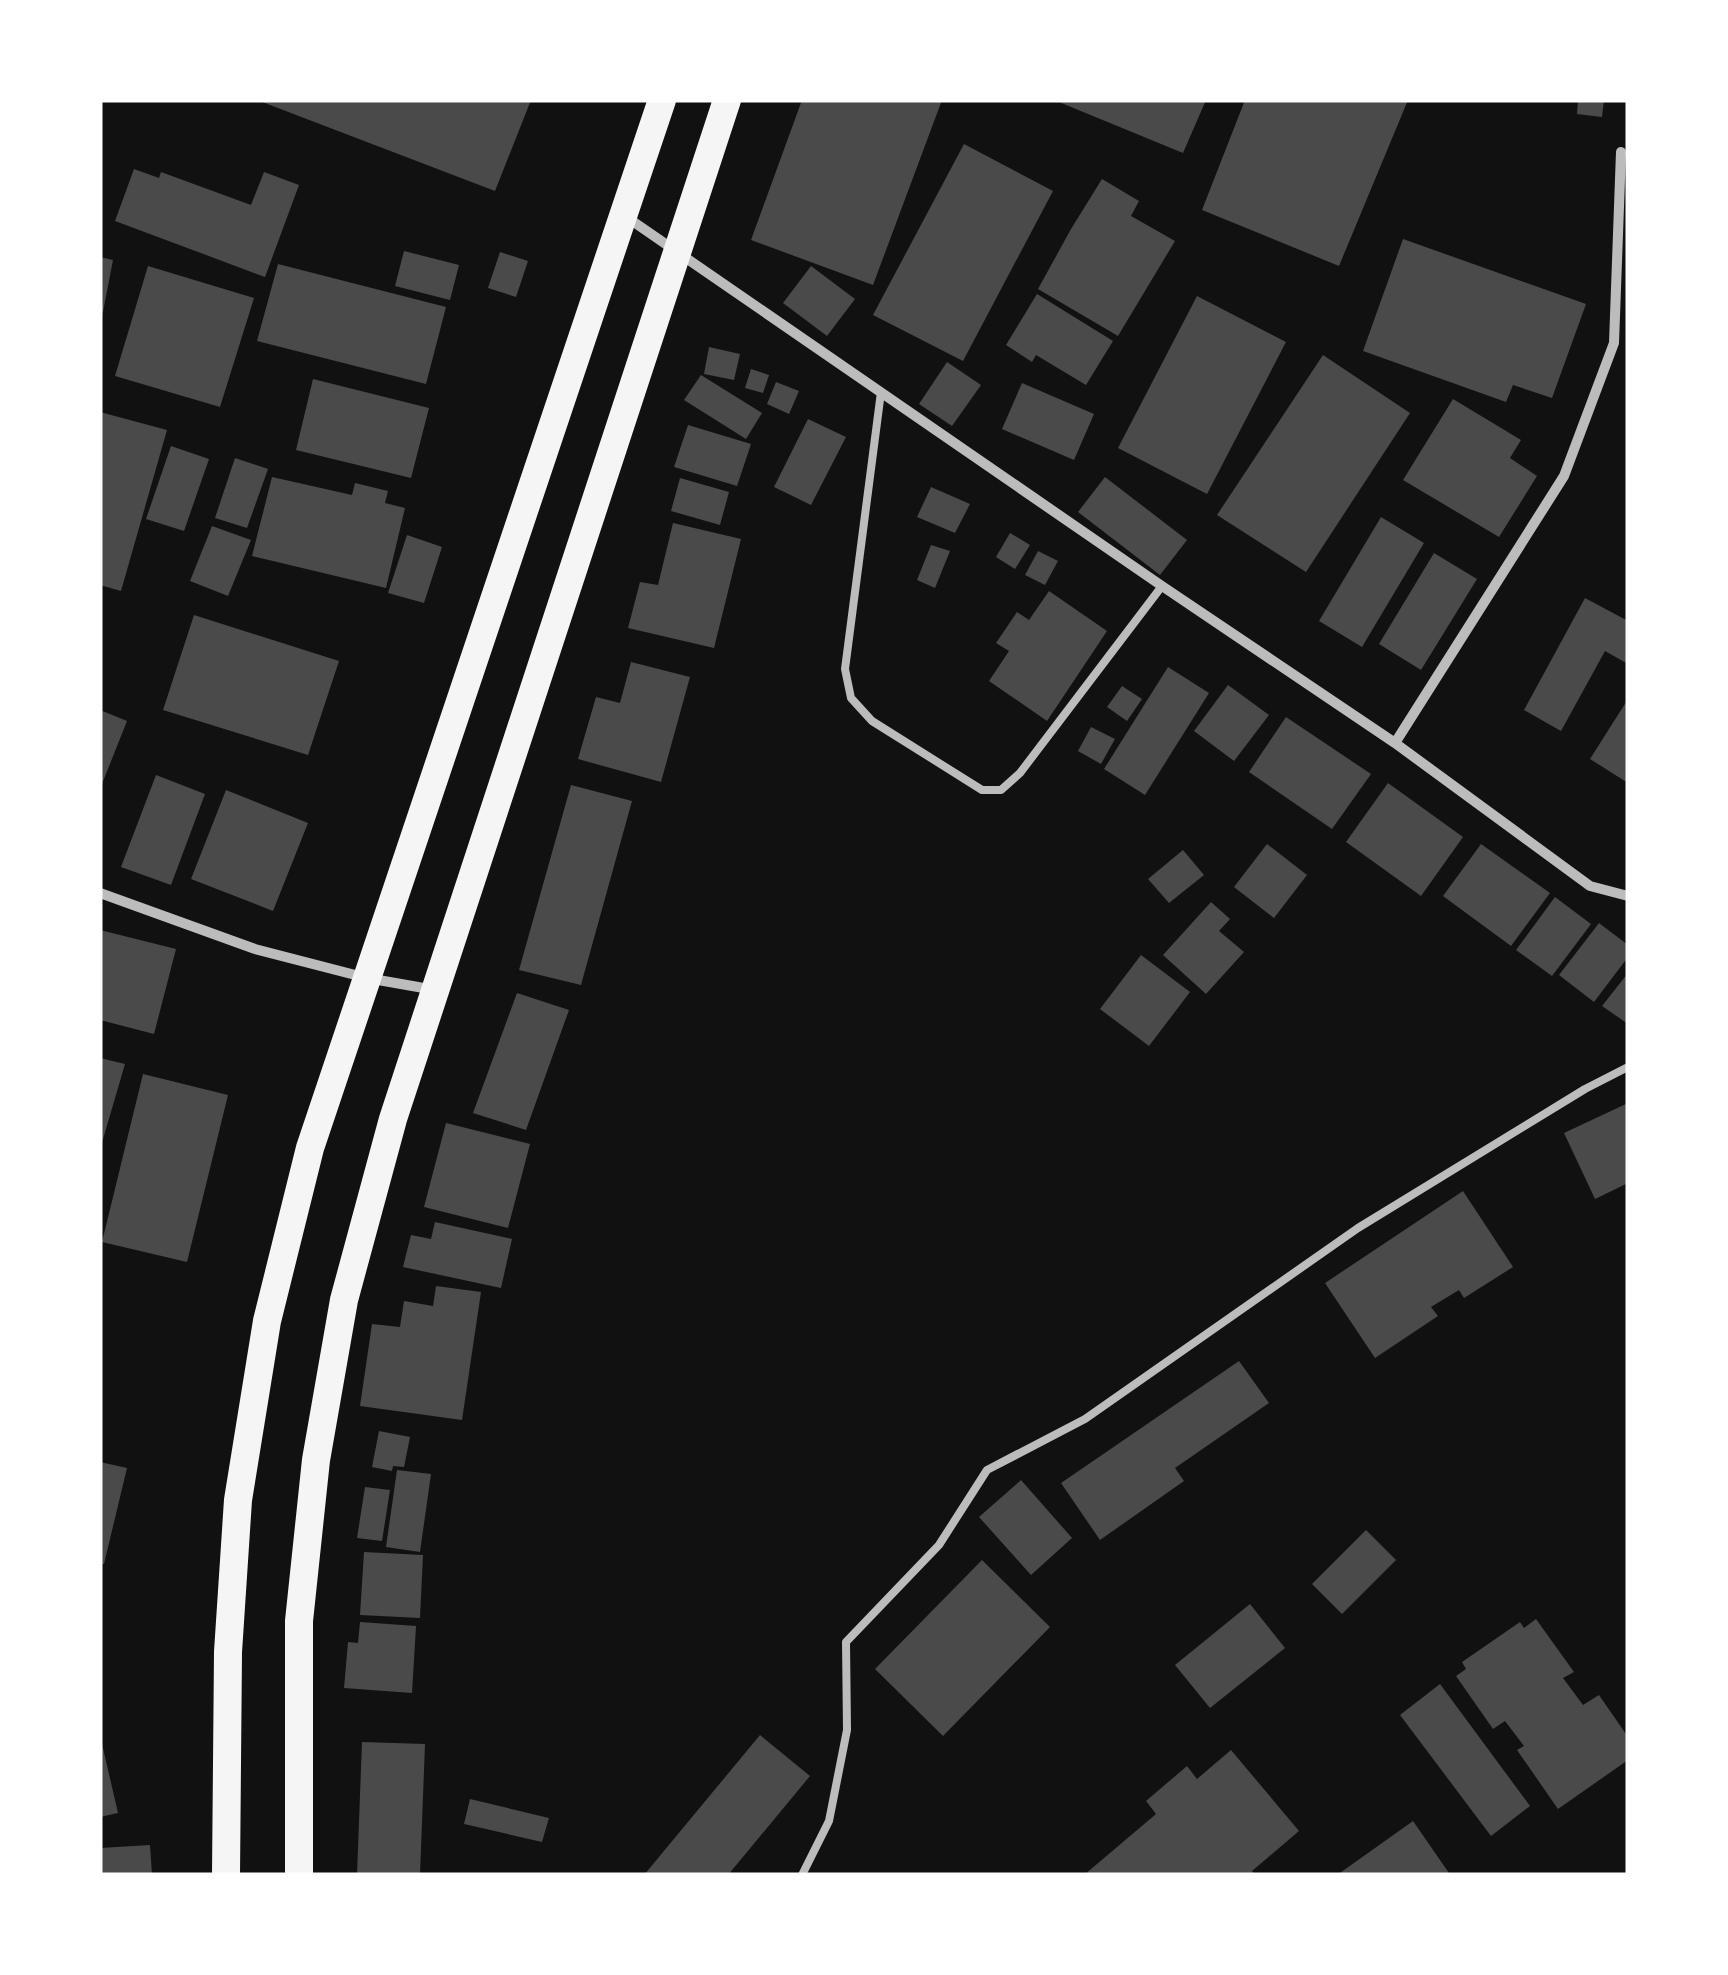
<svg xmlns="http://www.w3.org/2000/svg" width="1728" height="1975" font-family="'Titillium Web',sans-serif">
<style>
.building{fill:#4a4a4a}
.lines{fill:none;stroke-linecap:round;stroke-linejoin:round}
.service{stroke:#bcbcbc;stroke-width:8}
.minor{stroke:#bcbcbc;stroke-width:10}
.trunk{stroke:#f5f5f5;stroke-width:28}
</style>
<rect width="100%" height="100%" fill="#111"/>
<path class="building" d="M 257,100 L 531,100 L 495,191 Z
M 802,100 L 942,100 L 873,285 L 751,240 Z
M 1054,100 L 1206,100 L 1183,153 Z
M 1245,100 L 1408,100 L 1339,266 L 1202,210 Z
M 1578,100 L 1604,100 L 1602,117 L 1577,114 Z
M 964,144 L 1053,191 L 963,361 L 873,315 Z
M 134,169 L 159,178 L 161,172 L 251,205 L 264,172 L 299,185 L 265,277 L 115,221 Z
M 1102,179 L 1139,201 L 1131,216 L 1175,241 L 1118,336 L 1038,289 L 1071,229 Z
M 1403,239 L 1586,304 L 1552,398 L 1513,385 L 1506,402 L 1363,351 Z
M 404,251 L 459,265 L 450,300 L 395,286 Z
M 500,252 L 528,261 L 516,297 L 488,288 Z
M 100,257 L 113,260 L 102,317 L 100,317 Z
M 278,264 L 446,307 L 426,384 L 257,341 Z
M 148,266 L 254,298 L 220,407 L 115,376 Z
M 811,266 L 855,299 L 827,336 L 783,303 Z
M 1037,294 L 1113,341 L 1086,385 L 1036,355 L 1032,362 L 1006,345 Z
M 1197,296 L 1286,342 L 1207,494 L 1118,448 Z
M 709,347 L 740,354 L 734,380 L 704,374 Z
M 1323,355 L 1410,413 L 1306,572 L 1217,515 Z
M 947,362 L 981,385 L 952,426 L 919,404 Z
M 751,369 L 769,375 L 763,393 L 745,388 Z
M 701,375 L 762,413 L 746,439 L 684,400 Z
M 313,379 L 429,408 L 411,478 L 296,450 Z
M 776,382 L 799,391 L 789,414 L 767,404 Z
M 1022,383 L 1094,414 L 1074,460 L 1002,429 Z
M 1453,399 L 1521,440 L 1510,458 L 1537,476 L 1499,537 L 1403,480 Z
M 100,412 L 167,430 L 121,591 L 100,585 Z
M 808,419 L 846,437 L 811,505 L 774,487 Z
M 688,425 L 751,444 L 737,486 L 674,467 Z
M 171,446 L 209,459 L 184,531 L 146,519 Z
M 235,458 L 268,469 L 247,528 L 215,518 Z
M 272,477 L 352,495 L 355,483 L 388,491 L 385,503 L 405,508 L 386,588 L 252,556 Z
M 1105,477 L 1187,540 L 1160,575 L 1078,512 Z
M 680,478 L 729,492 L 720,525 L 671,511 Z
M 931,487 L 970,504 L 955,533 L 917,517 Z
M 1381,517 L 1424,543 L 1362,647 L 1319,621 Z
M 673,523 L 741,539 L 714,648 L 628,628 L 640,582 L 658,585 Z
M 212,526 L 251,540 L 228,596 L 190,581 Z
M 1010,533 L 1030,545 L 1015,569 L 996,557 Z
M 407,535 L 442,547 L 424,603 L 388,593 Z
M 931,545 L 950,551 L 935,588 L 917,580 Z
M 1038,551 L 1058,561 L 1045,585 L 1025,575 Z
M 1434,553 L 1477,579 L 1421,670 L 1379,644 Z
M 1049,591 L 1107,631 L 1047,721 L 989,681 L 1009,651 L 996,643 L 1017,612 L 1029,620 Z
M 1585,598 L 1628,621 L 1628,664 L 1605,651 L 1561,731 L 1524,710 Z
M 194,615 L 339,661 L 308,755 L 163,710 Z
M 631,662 L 690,677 L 661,782 L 578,759 L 596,697 L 620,703 Z
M 1168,667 L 1209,693 L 1145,795 L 1104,769 Z
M 1228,685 L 1269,715 L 1234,761 L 1194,731 Z
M 1122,686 L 1142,699 L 1127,721 L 1107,707 Z
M 1628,699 L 1628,783 L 1590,759 Z
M 100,710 L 127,721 L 100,789 Z
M 1286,717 L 1371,774 L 1332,829 L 1249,772 Z
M 1091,727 L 1115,739 L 1101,764 L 1078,751 Z
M 156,775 L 205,794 L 171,885 L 121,867 Z
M 1388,783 L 1463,837 L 1421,896 L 1346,842 Z
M 571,785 L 632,801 L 581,985 L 519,970 Z
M 226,790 L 308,823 L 273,911 L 191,879 Z
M 1267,844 L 1307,875 L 1274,918 L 1234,887 Z
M 1481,844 L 1550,893 L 1511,946 L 1443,896 Z
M 1183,850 L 1204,875 L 1169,903 L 1148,879 Z
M 1555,897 L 1591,924 L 1552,976 L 1516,950 Z
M 1211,902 L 1230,919 L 1219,931 L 1244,952 L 1206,994 L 1163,955 Z
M 1599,923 L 1628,945 L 1628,957 L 1594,1002 L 1559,975 Z
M 100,930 L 176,949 L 154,1034 L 100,1020 Z
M 1141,955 L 1190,992 L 1149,1046 L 1100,1009 Z
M 1628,973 L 1628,1024 L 1602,1006 Z
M 517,993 L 569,1010 L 526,1130 L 473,1113 Z
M 100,1058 L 125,1064 L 101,1146 L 100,1146 Z
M 143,1074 L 228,1095 L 187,1262 L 102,1242 Z
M 1628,1103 L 1628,1183 L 1595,1199 L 1564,1133 Z
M 446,1123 L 530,1144 L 508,1228 L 424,1207 Z
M 1463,1191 L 1513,1267 L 1464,1298 L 1459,1290 L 1431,1307 L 1438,1316 L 1375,1358 L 1325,1283 Z
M 435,1222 L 512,1239 L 501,1288 L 403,1267 L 411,1235 L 431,1239 Z
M 436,1286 L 481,1292 L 462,1420 L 360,1406 L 372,1324 L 400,1327 L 404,1301 L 433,1306 Z
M 1239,1361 L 1269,1403 L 1175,1468 L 1184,1481 L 1100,1540 L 1061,1483 Z
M 379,1431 L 410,1437 L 404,1467 L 393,1466 L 392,1471 L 372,1467 Z
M 100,1462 L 127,1468 L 104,1564 L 100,1563 Z
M 397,1470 L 431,1474 L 420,1552 L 386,1547 Z
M 1021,1480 L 1072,1538 L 1031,1575 L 979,1517 Z
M 365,1487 L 390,1490 L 382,1541 L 357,1538 Z
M 1366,1530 L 1396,1560 L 1342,1614 L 1312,1584 Z
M 364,1552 L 423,1555 L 420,1618 L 360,1615 Z
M 982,1560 L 1050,1627 L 943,1736 L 875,1669 Z
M 1250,1604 L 1285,1648 L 1210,1708 L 1175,1665 Z
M 1536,1619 L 1574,1672 L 1563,1678 L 1583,1705 L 1599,1695 L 1628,1737 L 1628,1760 L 1558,1809 L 1517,1750 L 1524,1746 L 1505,1721 L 1493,1729 L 1456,1676 L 1466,1669 L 1462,1662 L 1520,1622 L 1524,1628 Z
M 360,1622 L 416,1626 L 412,1693 L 344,1688 L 348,1642 L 358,1643 Z
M 1440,1684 L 1530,1806 L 1491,1836 L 1400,1715 Z
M 100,1735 L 118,1813 L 100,1817 Z
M 760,1735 L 810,1776 L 728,1875 L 644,1875 Z
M 362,1742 L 425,1744 L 420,1875 L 357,1875 Z
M 1231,1750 L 1299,1831 L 1252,1871 L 1255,1875 L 1084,1875 L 1156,1814 L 1146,1801 L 1187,1766 L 1197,1779 Z
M 470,1799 L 549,1818 L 542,1842 L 464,1824 Z
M 1413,1821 L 1449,1873 L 1447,1875 L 1337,1875 Z
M 150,1845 L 152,1875 L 102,1875 L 100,1848 Z"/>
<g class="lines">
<path class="service" d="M 881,392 L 845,669 L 851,698 L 872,721 L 982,790 L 1001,790 L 1020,773 L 1162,586
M 802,1875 L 829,1821 L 847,1730 L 846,1642 L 939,1545 L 987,1470 L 1085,1419 L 1358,1228 L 1585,1089 L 1628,1067"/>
<path class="minor" d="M 625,216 L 1162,586 L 1395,743 L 1590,886 L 1628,896
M 1395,743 L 1564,476 L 1614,343 L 1621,152
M 100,893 L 255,949 L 367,978 L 435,990"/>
<path class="trunk" d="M 226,1875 L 228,1652 L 238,1500 L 267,1321 L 310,1148 L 662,100
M 299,1875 L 299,1621 L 316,1460 L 344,1300 L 393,1119 L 727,100"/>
</g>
<rect width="1728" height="1975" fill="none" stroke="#ffffff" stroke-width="205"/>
</svg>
